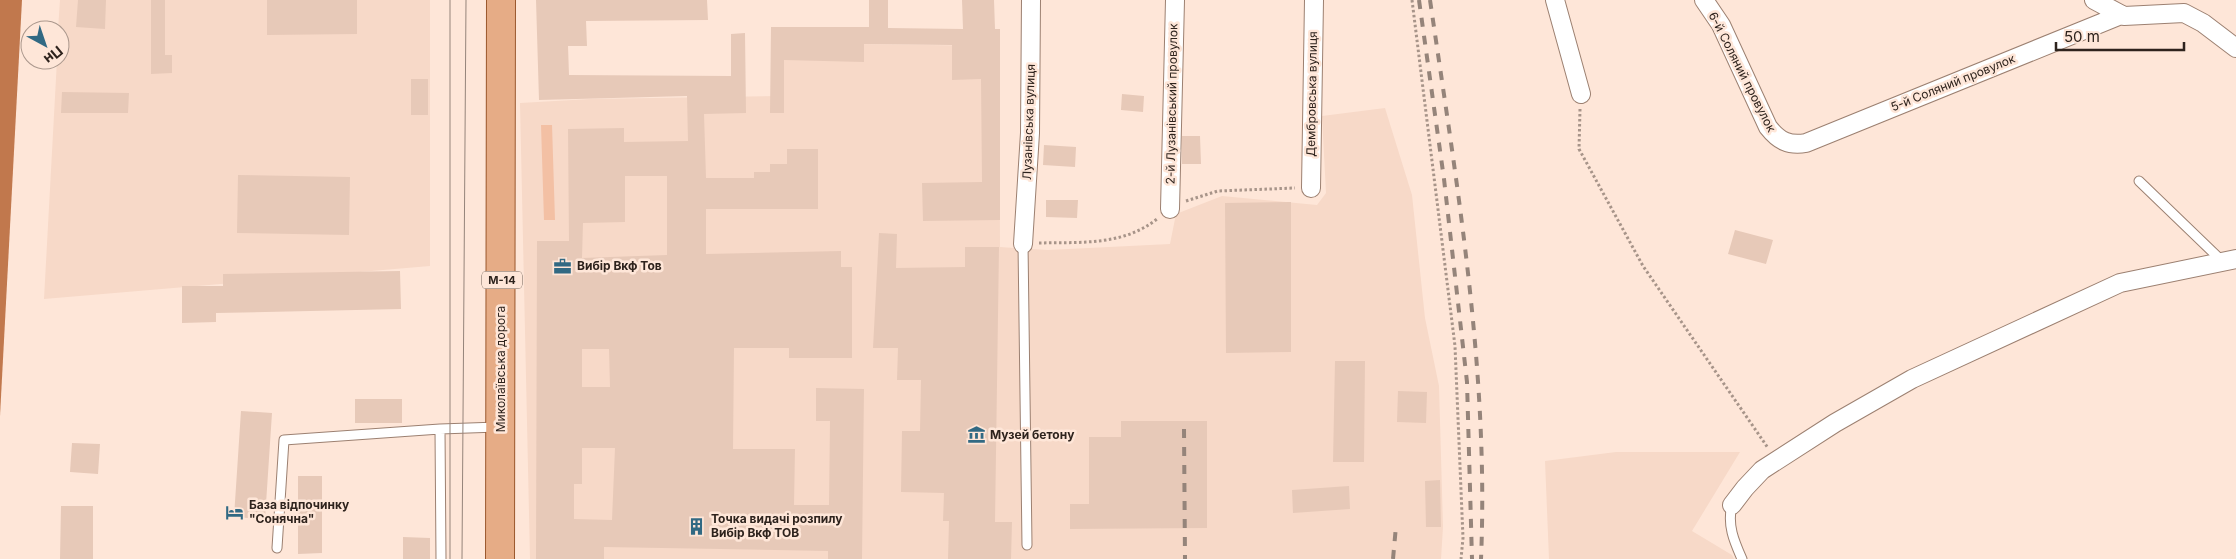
<svg xmlns="http://www.w3.org/2000/svg" width="2236" height="559" font-family="Inter,sans-serif">
<style>
.built{fill:#f7d9c8}
.green{fill:#f3c0a4}
.water{fill:#c1784d}
.building{fill:#e7c9b8;fill-rule:evenodd}
.lines{fill:none;stroke-linecap:round;stroke-linejoin:round}
.service-casing{stroke:#9c8071;stroke-width:11}
.minor-casing{stroke:#9c8071;stroke-width:20}
.primary-casing{stroke:#9b582d;stroke-width:30}
.path{stroke:#a79489;stroke-width:3;stroke-dasharray:2.5 2.5;stroke-linecap:butt}
.service{stroke:#fff;stroke-width:9}
.minor{stroke:#fff;stroke-width:18}
.primary{stroke:#e6ac86;stroke-width:28}
.tram{stroke:#95847a;stroke-width:1}
.rail{stroke:#95847a;stroke-width:4;stroke-dasharray:9 9;stroke-linecap:butt}
.labels{text-anchor:middle;stroke-width:5;stroke-linejoin:round;paint-order:stroke}
.shield{fill:#fee6d8;stroke:#6c5e55;stroke-width:1}
.shield-label{font-size:11px;font-weight:bold;fill:#2e231d}
.street-label{font-size:12px;fill:#2e231d;stroke:#fee6d8}
.poi-label{font-size:12px;font-weight:bold;fill:#2e231d;stroke:#fee6d8;text-anchor:start}
</style>
<rect width="100%" height="100%" fill="#fee6d8"/>
<path class="built" d="M 60,0 L 430,0 L 430,266 L 44,299 L 57,60 L 60,60 L 60,30 L 58,30 Z
M 784,43 L 999,46 L 1000,247 L 1048,250 L 1170,244 L 1176,214 L 1222,196 L 1317,205 L 1326,193 L 1322,116 L 1385,108 L 1412,195 L 1425,318 L 1439,386 L 1443,527 L 1441,559 L 530,559 L 520,103 L 590,99 L 784,96 Z
M 1616,452 L 1740,452 L 1692,531 L 1732,555 L 1734,559 L 1549,559 L 1545,461 Z"/>
<path class="green" d="M 541,125 L 552,125 L 555,220 L 544,220 Z"/>
<path class="water" d="M 0,0 L 22,0 L 0,416 Z"/>
<path class="building" d="M 78,0 L 106,0 L 105,29 L 76,27 Z
M 151,0 L 165,0 L 165,55 L 172,55 L 172,73 L 151,74 Z
M 267,0 L 357,0 L 357,34 L 267,35 Z
M 536,0 L 707,0 L 708,20 L 586,21 L 587,46 L 568,46 L 569,75 L 731,76 L 731,34 L 745,33 L 746,113 L 704,114 L 706,178 L 754,178 L 754,172 L 770,172 L 770,164 L 787,164 L 787,149 L 818,149 L 818,209 L 706,209 L 706,254 L 841,251 L 841,267 L 852,267 L 852,358 L 789,358 L 789,348 L 734,348 L 733,449 L 795,449 L 794,505 L 829,505 L 830,421 L 816,421 L 816,388 L 864,389 L 862,559 L 828,559 L 828,551 L 604,547 L 604,559 L 536,559 L 537,241 L 569,241 L 568,129 L 624,128 L 624,142 L 688,141 L 687,96 L 539,100 ZM 625,176 L 667,176 L 667,255 L 582,258 L 583,223 L 625,222 ZM 582,349 L 609,349 L 610,387 L 582,387 ZM 582,448 L 615,448 L 612,520 L 574,519 L 574,484 L 582,484 Z
M 869,0 L 888,0 L 888,28 L 963,29 L 962,0 L 994,0 L 995,29 L 1000,29 L 1000,220 L 923,221 L 922,183 L 982,182 L 981,79 L 952,80 L 952,45 L 864,44 L 864,62 L 784,60 L 784,113 L 770,113 L 771,27 L 869,27 Z
M 411,79 L 428,79 L 428,115 L 411,115 Z
M 62,92 L 129,93 L 128,113 L 61,113 Z
M 1122,94 L 1144,96 L 1143,112 L 1121,110 Z
M 1182,136 L 1200,136 L 1201,164 L 1182,164 Z
M 1044,145 L 1076,147 L 1075,167 L 1043,165 Z
M 238,175 L 350,177 L 349,235 L 237,233 Z
M 1046,200 L 1078,200 L 1077,218 L 1046,217 Z
M 1291,202 L 1291,352 L 1226,353 L 1225,203 Z
M 1735,230 L 1773,240 L 1766,264 L 1728,254 Z
M 879,233 L 897,234 L 896,268 L 965,267 L 965,247 L 999,247 L 995,522 L 1012,522 L 1011,559 L 948,559 L 949,521 L 943,521 L 944,493 L 901,492 L 902,431 L 920,431 L 921,380 L 897,380 L 898,348 L 873,348 Z
M 400,271 L 401,309 L 216,313 L 216,322 L 182,323 L 182,286 L 223,286 L 223,274 Z
M 1335,361 L 1365,361 L 1364,462 L 1333,462 Z
M 1398,391 L 1427,392 L 1426,423 L 1397,422 Z
M 355,399 L 402,399 L 402,423 L 355,423 Z
M 241,411 L 272,413 L 265,519 L 234,517 Z
M 1121,421 L 1207,421 L 1207,528 L 1070,529 L 1070,504 L 1089,504 L 1089,437 L 1121,437 Z
M 72,443 L 100,444 L 98,474 L 70,472 Z
M 298,476 L 322,476 L 322,553 L 298,554 Z
M 1440,480 L 1441,527 L 1426,527 L 1425,481 Z
M 1349,486 L 1350,509 L 1293,513 L 1292,490 Z
M 61,506 L 93,506 L 93,559 L 60,559 Z
M 403,537 L 430,538 L 430,559 L 403,559 Z"/>
<g class="lines">
<defs>
<path id="service" d="M 2139,181 L 2222,261
M 1023,244 L 1027,545
M 440,429 L 441,559
M 1732,505 C 1727,525 1734,541 1742,559
M 277,548 L 284,440 L 440,429 L 498,427"/>
<path id="minor" d="M 1555,0 L 1581,94
M 1704,0 L 1721,25 L 1768,127 C 1779,141 1789,146 1806,143 L 2121,15
M 2094,0 L 2124,16 L 2184,13 L 2203,23 L 2236,48
M 1311,188 L 1314,0
M 1170,209 L 1175,0
M 1023,244 L 1030,133 L 1031,0
M 1732,505 L 1745,488 L 1762,470 L 1835,423 L 1912,379 L 2120,283 L 2236,259"/>
<path id="primary" d="M 500,559 L 501,0"/>
</defs>
<use href="#service" class="service-casing"/>
<use href="#minor" class="minor-casing"/>
<use href="#primary" class="primary-casing"/>
<path class="path" d="M 1412,0 L 1455,346 L 1463,538 L 1461,559
M 1580,109 L 1579,149 L 1643,266 L 1768,448
M 1186,201 L 1218,191 L 1295,188
M 1039,243 C 1080,242 1123,246 1157,219"/>
<use href="#service" class="service"/>
<use href="#minor" class="minor"/>
<use href="#primary" class="primary"/>
<path class="tram" d="M 450,559 L 450,0
M 462,559 L 466,0"/>
<path class="rail" d="M 1419,0 L 1444,179 L 1467,382 L 1472,559
M 1430,0 C 1457,185 1489,372 1481,559
M 1184,429 L 1185,559
M 1393,559 L 1396,526"/>
</g>
<defs>
<symbol id="office-bare" viewBox="-9 -9 18 18"><path d="M-6-3h4V-5.5h4V-3h4V5H-6ZM-1-4.5V-3h2v-1.5ZM-6 0V1H6V0Z" fill="#316983" stroke="#fee6d8" stroke-width="2.5" paint-order="stroke"/></symbol>
<symbol id="museum-bare" viewBox="-9 -9 18 18"><path d="M0-6L6-3V-2H-6V-3ZM-5-1h2V3h-2ZM-1-1h2V3h-2ZM3-1h2V3H3ZM-6 4H6V6H-6Z" fill="#316983" stroke="#fee6d8" stroke-width="2.5" paint-order="stroke"/></symbol>
<symbol id="hotel-bare" viewBox="-9 -9 18 18"><path d="M-6-4.5h1.5V1H6V5H4.5V3h-9V5H-6ZM-4 0a1.8 1.8 0 1 1 3.6 0ZM.5 0V-2.5h3Q6-2.5 6 0Z" fill="#316983" stroke="#fee6d8" stroke-width="2.5" paint-order="stroke"/></symbol>
<symbol id="building-bare" viewBox="-9 -9 18 18"><path d="M-4-6H4V6H1V3H-1V6H-4ZM-2.5-4.3h1.7v1.8h-1.7ZM.8-4.3h1.7v1.8H.8ZM-2.5-1h1.7V.8h-1.7ZM.8-1h1.7V.8H.8Z" fill="#316983" stroke="#fee6d8" stroke-width="2.5" paint-order="stroke"/></symbol>
</defs>
<g fill-rule="evenodd">
<use href="#office-bare" x="550" y="254" width="25" height="25"/>
<use href="#museum-bare" x="964" y="422" width="25" height="25"/>
<use href="#hotel-bare" x="222" y="500" width="25" height="25"/>
<use href="#building-bare" x="684" y="514" width="25" height="25"/>
</g>
<g class="labels">
<rect class="shield" x="482" y="271.5" width="40" height="17" rx="4"/>
<g class="shield-label">
<text x="502" y="284">М-14</text>
</g>
<g class="street-label">
<text transform="translate(1742 72) rotate(63)" y="4">6-й Соляний провулок</text>
<text transform="translate(1953 83) rotate(-22)" y="4">5-й Соляний провулок</text>
<text transform="translate(1312 94) rotate(-89)" y="4">Дембровська вулиця</text>
<text transform="translate(1172 104) rotate(-89)" y="4">2-й Лузанівський провулок</text>
<text transform="translate(1029 122) rotate(-88)" y="4">Лузанівська вулиця</text>
<text transform="translate(501 369) rotate(-90)" y="4">Миколаївська дорога</text>
</g>
<g class="poi-label">
<text x="577" y="270">Вибір Вкф Тов</text>
<text x="990" y="439">Музей бетону</text>
<text x="249" y="509">База відпочинку<tspan x="249" dy="14">"Сонячна"</tspan></text>
<text x="711" y="523">Точка видачі розпилу<tspan x="711" dy="14">Вибір Вкф ТОВ</tspan></text>
</g>
</g>
<g transform="translate(45 45) rotate(140)"><circle r="24" fill="#fee6d8" stroke="#ab988d"/>
<path d="M0-4L9 19L0 12L-9 19Z" fill="#316983"/>
<text y="-8" font-size="14" font-weight="bold" text-anchor="middle" fill="#2e231d">Пн</text>
</g>
<path d="M2056 42v8h128v-8" fill="none" stroke="#2e231d" stroke-width="2.5"/>
<text x="2064" y="42" font-size="15" fill="#2e231d" stroke="#fee6d8" stroke-width="4" paint-order="stroke">50 m</text>
</svg>
